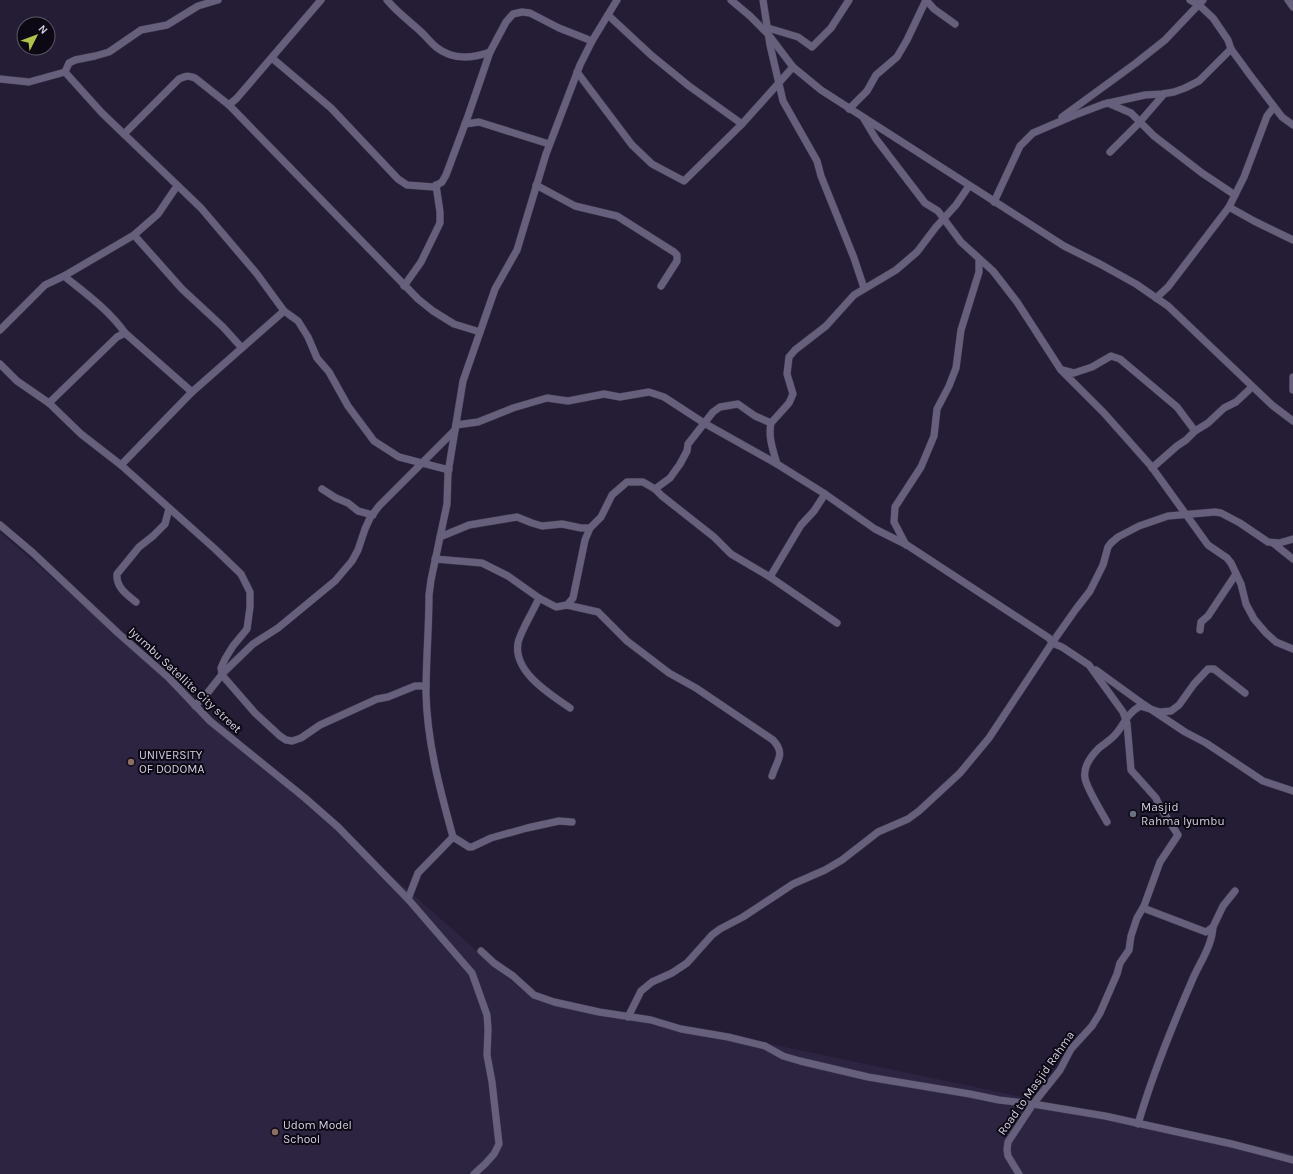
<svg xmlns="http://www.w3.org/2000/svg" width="1293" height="1174" viewBox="0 0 1293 1174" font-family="Karla,sans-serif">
	<rect width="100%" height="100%" fill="#241d35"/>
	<!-- built -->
	<path fill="#2d2442" d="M0 532 524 992 1293 1154V1174H0Z"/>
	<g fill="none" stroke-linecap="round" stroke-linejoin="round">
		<defs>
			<g id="minor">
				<path d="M387 0C396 11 408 20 419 30 425 35 430 42 436 47 452 60 471 59 490 52L506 22 513 14 522 12 530 13 559 28 592 41"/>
				<path d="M731 0 750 16 768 34 793 67 821 90 1064 246 1100 264 1136 284 1168 306 1272 405 1293 421"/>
				<path d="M763 0 770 45 783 101 817 161 821 176 854 258 864 288"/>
				<path d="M926 0 934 9 955 24"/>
				<path d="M1190 0 1199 5 1213 18 1228 40 1231 49 1250 75 1282 117 1293 125"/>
				<path d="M1288 0 1293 7"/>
				<path d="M608 15 651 55 689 86 742 124"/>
				<path d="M768 28 798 37 812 47 831 28 849 0"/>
				<path d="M272 58 331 108 398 179 407 185 434 187 442 182 446 175 468 116 490 52"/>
				<path d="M65 72 102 113 201 208 257 274 284 311 298 321 308 337 317 358 329 372 348 406 374 441 399 457 449 470"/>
				<path d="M577 72 632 145 652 164 684 181 742 124 793 67"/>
				<path d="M0 79 29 82 65 72 69 63 75 60 95 56 109 52 141 30 167 25 198 6 218 0"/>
				<path d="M1108 103 1131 113 1154 136 1202 173 1235 195"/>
				<path d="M229 105 237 98 321 0"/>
				<path d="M849 109 867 91 876 75 897 57 907 40 926 0"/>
				<path d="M1062 117 1136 63 1165 40 1203 0"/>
				<path d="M864 119 876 139 925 203 938 211 961 242 993 271 1017 302 1061 370 1104 413 1151 466 1208 545 1227 558 1231 563 1241 584 1246 604 1254 619 1266 633 1276 642 1293 649"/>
				<path d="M465 124 479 122 549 144"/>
				<path d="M124 134 179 79C186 76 188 75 195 78L229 105 418 299 433 311 454 324 480 332"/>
				<path d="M1110 152 1138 124 1164 94"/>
				<path d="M536 185 575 206 617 216 674 252 677 255V261L661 286"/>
				<path d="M994 202 1020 146 1033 133 1075 115 1104 104 1145 95 1162 94 1174 92 1185 88 1199 81 1231 49"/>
				<path d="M1229 207 1254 221 1293 240"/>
				<path d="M134 235 182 289 223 327 242 348"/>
				<path d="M64 276C85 293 109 310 125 333L192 392"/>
				<path d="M404 286 421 262 440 223V212L436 185"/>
				<path d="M1156 298 1168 287 1229 207 1244 177 1267 116 1274 107"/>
				<path d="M0 330 45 285 64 276 134 235 158 214 177 186"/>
				<path d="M0 364 17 381 49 403 81 434 121 465 215 549 241 574 250 592V607L247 629 233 646 225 659 221 668 222 675 255 713 280 736 286 740 292 741 301 738 320 725 377 699 388 697 415 686H426"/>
				<path d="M1062 370 1074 373 1092 367 1111 356 1120 359 1177 407 1195 431"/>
				<path d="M1293 377V390"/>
				<path d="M49 403 117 337 125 333"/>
				<path d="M771 423C768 437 773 450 777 464"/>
				<path d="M456 425 478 422 513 408 547 398 568 401 604 394 620 397 649 392 664 397 704 423 777 464 825 494 875 529 907 545 1049 638 1052 643"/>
				<path d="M121 465 192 392 284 311"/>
				<path d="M1152 468 1177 446 1186 440 1195 431 1208 423 1224 408 1236 402 1252 387"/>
				<path d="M322 489 336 498 348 503 358 511 373 515"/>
				<path d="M655 489 662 496 714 537 731 554 770 577 837 623"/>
				<path d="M0 525 32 552 118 633 169 678 210 721 305 798 338 827 408 899"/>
				<path d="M440 537 469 525 517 517 532 523 542 526 562 524 581 528H590L601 517 612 495 627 482H643L655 489 670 478 680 464 687 451 688 444 713 412 720 407 738 404 755 416 771 423 789 403 793 394 787 374 789 357 795 350 826 326 854 295 896 270 917 252 936 227 956 205 969 186"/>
				<path d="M1273 543 1293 559"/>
				<path d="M906 545 894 522 895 507 921 467 934 436 937 409 949 386 956 368 961 330 979 272V259"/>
				<path d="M435 559 482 563 508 576 539 598 556 607 567 605 573 598 585 540 590 528"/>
				<path d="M770 577 801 525 814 511 825 494"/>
				<path d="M539 598C534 610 520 632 518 643 513 672 550 694 570 708"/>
				<path d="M136 602C126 594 116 587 117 574L139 547 153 536 165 524 169 509"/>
				<path d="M567 605 598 612 627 641 669 673 696 688 773 740C786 754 777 760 772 776"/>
				<path d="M1200 630 1201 622 1208 616 1236 574"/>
				<path d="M1096 670 1143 704 1185 732 1206 743 1263 781 1293 791"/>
				<path d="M195 706 209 691 224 672 253 644 278 628 335 581 352 561 358 550 365 529 370 518 379 506 455 430"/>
				<path d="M1107 822C1102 813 1086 787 1085 778 1083 767 1092 755 1099 748 1104 744 1109 741 1114 736 1124 726 1125 715 1140 706L1160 712 1171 711 1179 705 1194 684 1208 669H1214L1245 693"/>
				<path d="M453 837 469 847H472L491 838 527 828 559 821 572 822"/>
				<path d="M1143 908 1206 932 1213 927 1223 906 1235 891"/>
				<path d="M481 951 494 963 513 976 534 995 554 1002 599 1012 651 1020 681 1029 728 1037 765 1046 783 1056 800 1061 868 1077 970 1094 999 1100 1033 1104 1105 1116 1232 1144 1293 1160"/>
				<path d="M628 1017 641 991 652 982 672 973 687 963 712 935 720 929 743 917 793 884 825 870 842 860 878 832 908 819 919 811 960 773 989 738 1052 643 1076 609 1090 591 1103 565 1108 547 1111 543 1118 537 1139 526 1168 516 1215 512 1221 513 1240 523 1268 542 1279 543 1293 539"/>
				<path d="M1138 1124C1152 1076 1171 1029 1191 983 1198 965 1212 947 1213 927"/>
				<path d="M474 1174 485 1164 494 1154 499 1144 492 1082 487 1055 488 1029 487 1015 472 973 408 899 418 873 453 837C440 790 427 742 426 693 426 660 429 627 429 595L431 580 447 504 448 473 463 381 495 289 517 250 546 154 580 65 592 41 617 0"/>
				<path d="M1019 1174 1008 1156 1007 1150 1008 1142 1033 1104 1060 1070 1071 1049 1092 1026 1100 1013 1117 974 1120 963 1129 950 1131 936 1137 918 1144 906 1160 862 1178 835 1160 807 1156 798 1131 770 1127 723 1123 712 1089 665 1062 647 1052 643"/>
			</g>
		</defs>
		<!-- minor casing -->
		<use href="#minor" stroke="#3d374b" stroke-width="8"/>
		<!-- minor -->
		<use href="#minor" stroke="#67607d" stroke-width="7"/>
	</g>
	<!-- markers -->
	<g fill="#8d6e63" stroke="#0c0914" stroke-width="1.5">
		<circle cx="131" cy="762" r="4"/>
		<circle cx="275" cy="1132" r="4"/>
	</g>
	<circle fill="#6b7280" stroke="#0c0914" stroke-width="1.5" cx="1133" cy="814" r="4"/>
	<g text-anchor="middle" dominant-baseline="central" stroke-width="4" stroke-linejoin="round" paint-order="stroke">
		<!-- street labels -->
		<g font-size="12" fill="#d2cedf" stroke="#0c0914">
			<text transform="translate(185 680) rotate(43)">Iyumbu Satellite City street</text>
			<text transform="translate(1036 1083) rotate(-55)">Road to Masjid Rahma</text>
		</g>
		<!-- poi labels -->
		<g font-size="12" fill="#d2cedf" stroke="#0c0914" text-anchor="start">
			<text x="139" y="755">UNIVERSITY<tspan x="139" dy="14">OF DODOMA</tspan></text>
			<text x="1141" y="807">Masjid<tspan x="1141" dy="14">Rahma Iyumbu</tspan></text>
			<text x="283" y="1125">Udom Model<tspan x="283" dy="14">School</tspan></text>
		</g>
	</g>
	<!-- north arrow -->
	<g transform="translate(36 36) rotate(48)"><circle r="19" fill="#0c0914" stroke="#5b5865"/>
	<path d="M0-3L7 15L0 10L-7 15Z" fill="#b3c24b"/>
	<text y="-6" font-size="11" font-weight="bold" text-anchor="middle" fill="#d2cedf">N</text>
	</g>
</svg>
